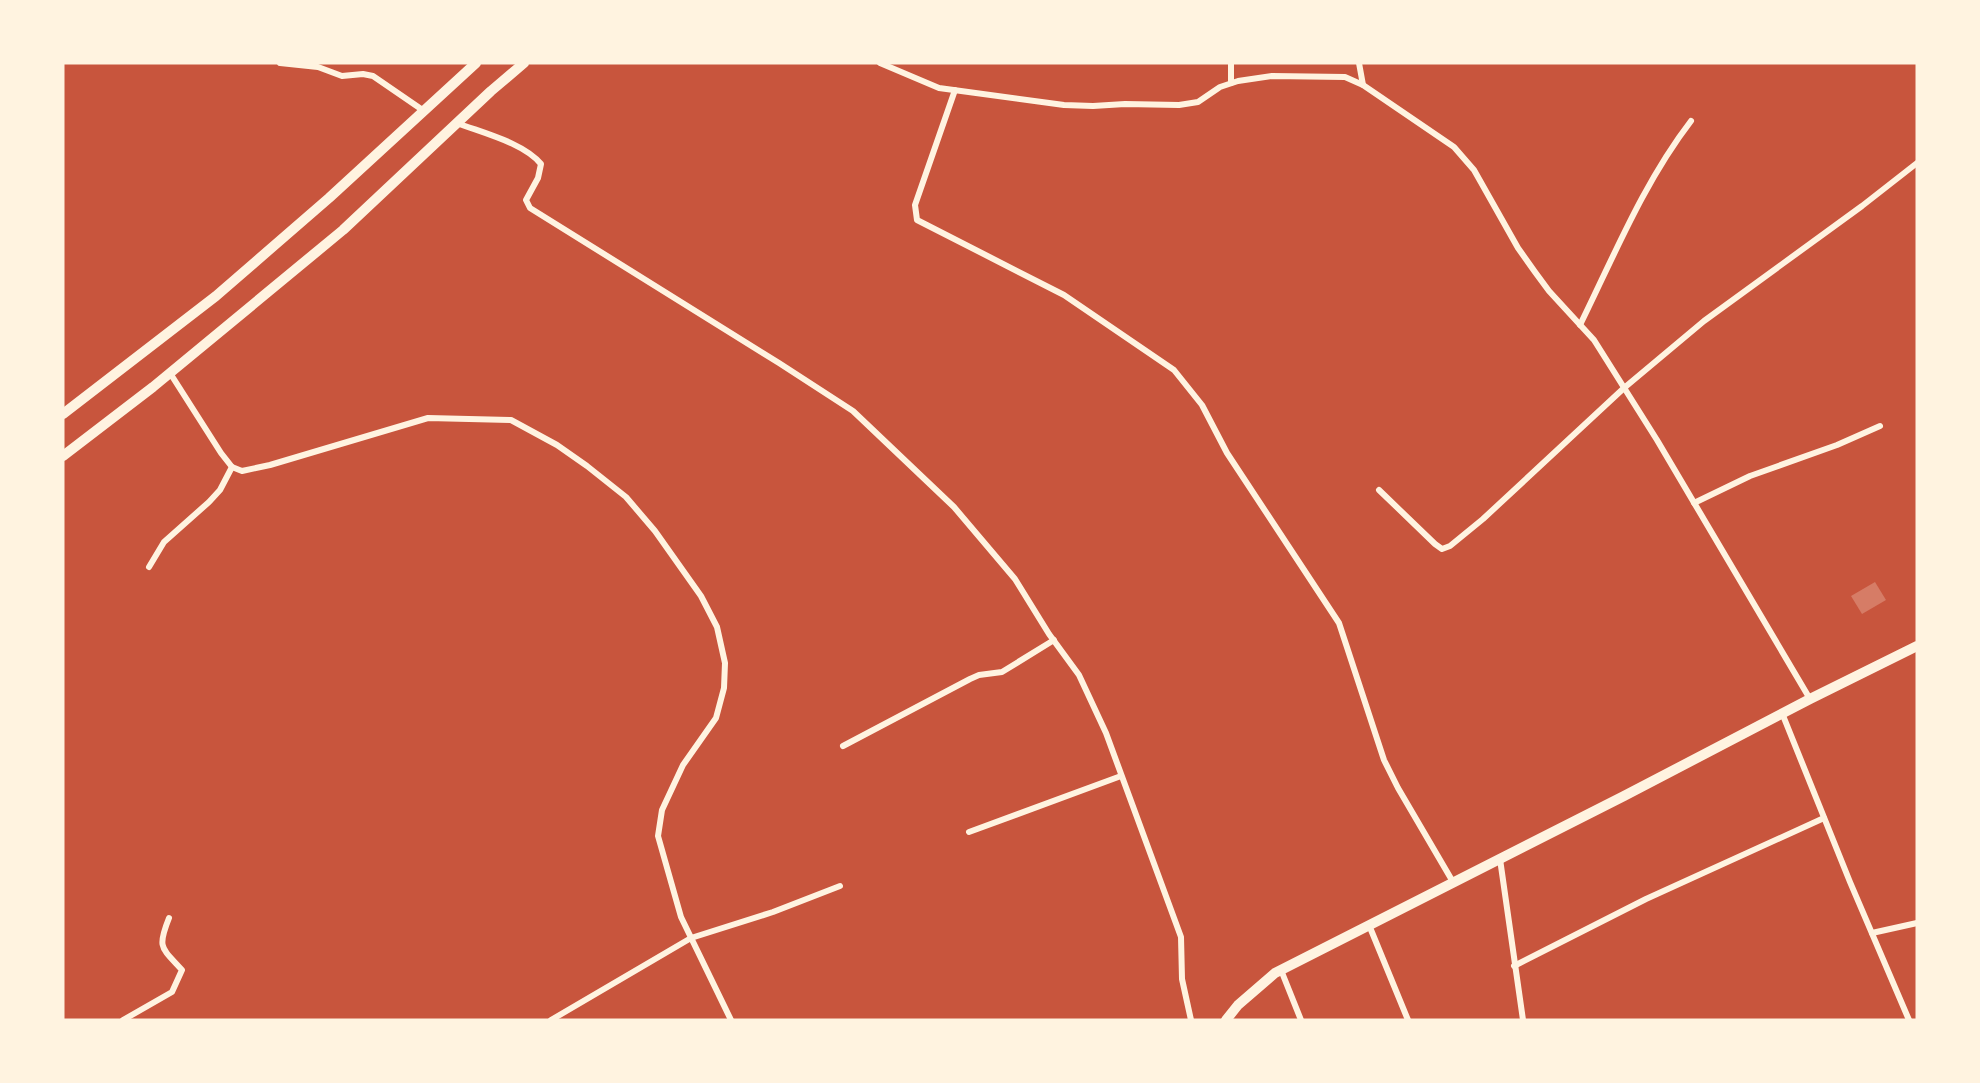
<svg xmlns="http://www.w3.org/2000/svg" width="1980" height="1083" viewBox="0 0 1980 1083" font-family="'Open Sans',sans-serif">
	<rect width="100%" height="100%" fill="#c8553d"/>
	<!-- building -->
	<path fill="#d67c66" d="M1875 582 1886 600 1862 614 1851 596Z"/>
	<g fill="none" stroke-linecap="round" stroke-linejoin="round">
		<!-- minor -->
		<g stroke="#fff3e0" stroke-width="6">
			<path d="M280 63 318 67 342 76 363 74 373 76 424 111"/>
			<path d="M880 63 939 88 1064 105 1093 106 1125 104 1179 105 1198 102 1220 87 1238 81 1272 76 1345 77 1363 85 1454 147 1474 170 1518 248 1535 272 1549 291 1594 340 1657 440 1810 699"/>
			<path d="M1231 63V83"/>
			<path d="M1359 63 1363 85"/>
			<path d="M955 90 915 205 917 220 1064 295 1174 370 1202 405 1227 453 1339 623 1384 760 1398 788 1453 882"/>
			<path d="M457 123C483 133 524 143 541 164L538 178 526 200 530 208 779 363 853 411 954 507 1015 579 1049 634 1079 675 1106 733 1181 937 1182 979 1191 1020"/>
			<path d="M1580 325C1614 256 1644 182 1691 121"/>
			<path d="M170 373 221 453 232 467 242 471 270 465 428 418 511 420 557 445 587 466 626 497 655 531 701 596 717 627 725 663 724 688 716 718 683 765 662 810 658 836 681 917 731 1020"/>
			<path d="M1379 490 1435 544 1442 549 1450 546 1483 519 1624 388 1704 321 1862 206 1917 163"/>
			<path d="M1694 503 1750 476 1837 445 1880 426"/>
			<path d="M149 567 164 542 209 502 220 490 232 467"/>
			<path d="M1782 713 1850 882 1909 1020"/>
			<path d="M843 746 970 679 979 675 1002 672 1054 640"/>
			<path d="M969 832 1121 776"/>
			<path d="M1500 859 1523 1020"/>
			<path d="M1369 925 1408 1020"/>
			<path d="M1872 933 1917 923"/>
			<path d="M1514 966 1646 899 1824 818"/>
			<path d="M1281 970 1301 1020"/>
			<path d="M123 1020 172 992 182 970C161 947 157 948 169 918"/>
			<path d="M551 1020 691 938 773 912 840 886"/>
		</g>
		<!-- tertiary -->
		<g stroke="#fff3e0" stroke-width="10">
			<path d="M63 414 216 296 329 198 476 63"/>
			<path d="M63 456 153 387 343 230 491 91 524 63"/>
			<path d="M1226 1020 1238 1005 1275 973 1624 796 1810 699 1917 646"/>
		</g>
	</g>
	<!-- border -->
	<rect width="1980" height="1083" fill="none" stroke="#fff3e0" stroke-width="129"/>
</svg>
